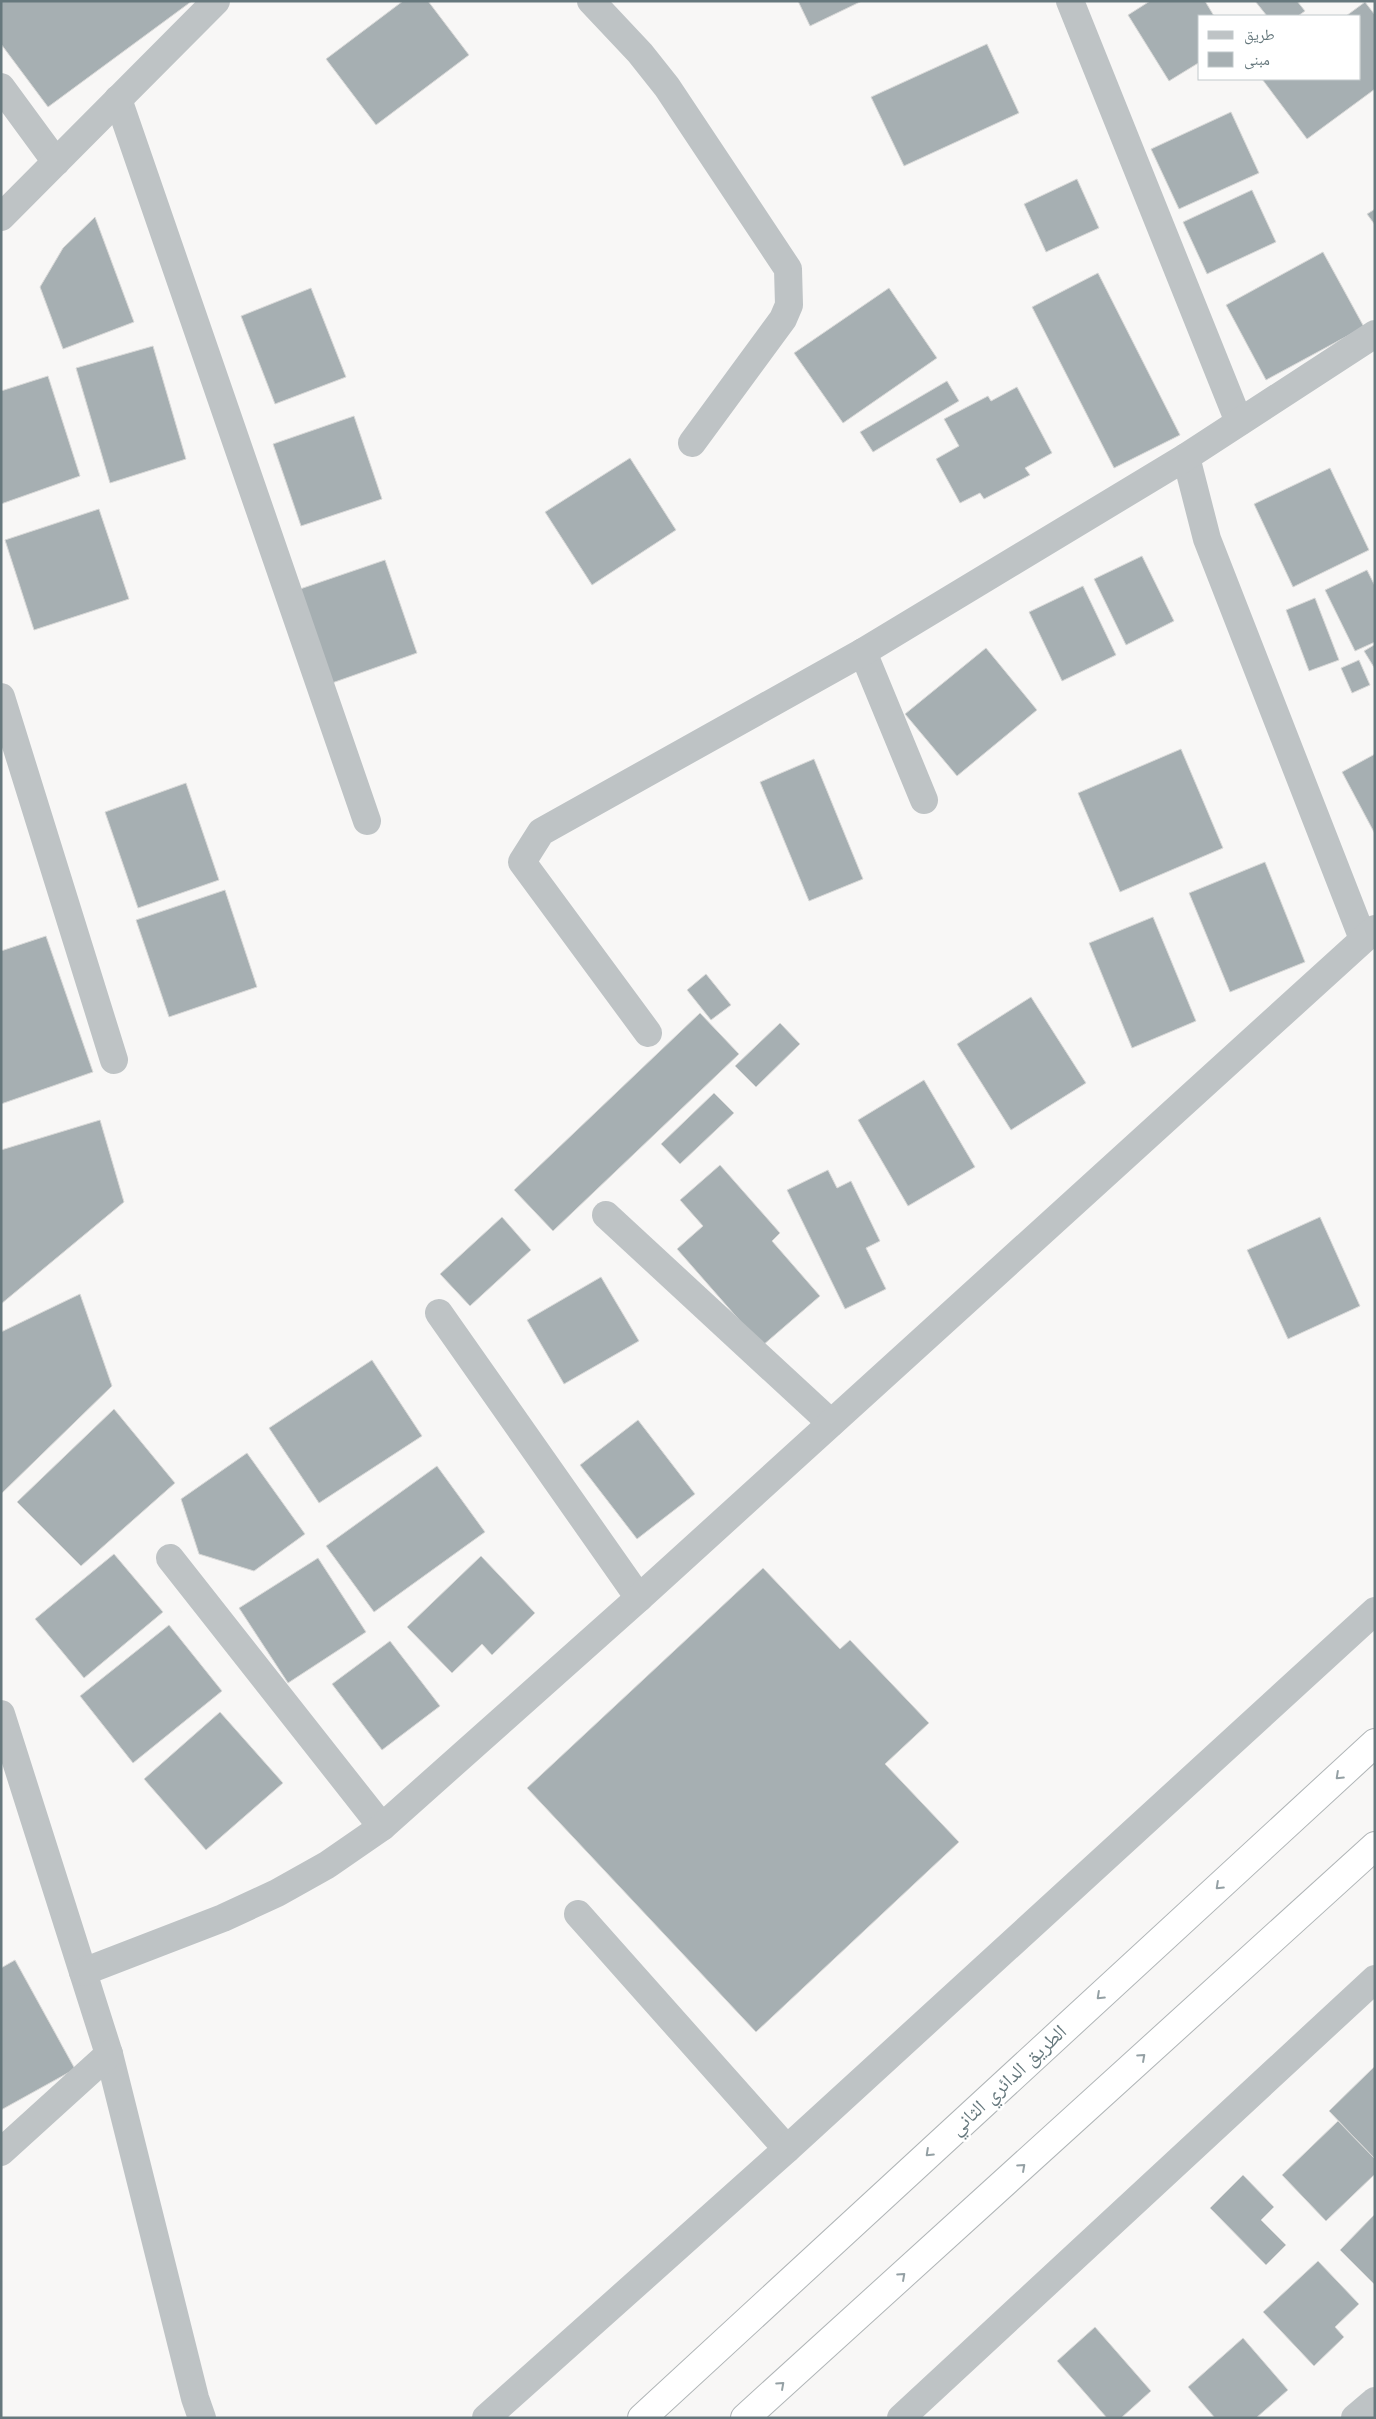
<svg xmlns="http://www.w3.org/2000/svg" width="1376" height="2419" viewBox="0 0 1376 2419" font-family="Jost,'Noto Naskh Arabic',sans-serif">
	<rect width="100%" height="100%" fill="#f8f7f6"/>
	<!-- building -->
	<g fill="#a6afb2" stroke="#d9d9d8">
		<path d="M1 1H192L48 107 1 44Z"/>
		<path d="M403 1H428L469 55 376 125 326 59Z"/>
		<path d="M798 1H862L810 26Z"/>
		<path d="M1150 1H1205L1214 16H1200V62L1169 81 1128 15Z"/>
		<path d="M1255 1H1297L1305 11 1298 16H1267Z"/>
		<path d="M1365 2 1375 15V89L1307 139 1262 79H1360V16H1346Z"/>
		<path d="M987 44 1019 113 904 166 871 97Z"/>
		<path d="M1231 112 1259 173 1179 209 1151 149Z"/>
		<path d="M1077 179 1099 228 1046 252 1024 204Z"/>
		<path d="M1252 190 1276 242 1207 274 1183 222Z"/>
		<path d="M1375 209V225L1367 214Z"/>
		<path d="M95 217 134 322 63 349 40 287 63 248Z"/>
		<path d="M1323 252 1364 327 1266 380 1226 305Z"/>
		<path d="M1098 273 1180 435 1114 468 1032 307Z"/>
		<path d="M311 288 346 377 275 404 241 316Z"/>
		<path d="M889 288 937 358 843 423 794 353Z"/>
		<path d="M153 346 186 459 110 483 76 368Z"/>
		<path d="M48 376 80 476 1 504V391Z"/>
		<path d="M947 381 959 401 873 452 860 432Z"/>
		<path d="M1017 387 1052 453 1025 468 1030 475 984 499 980 493 960 503 936 459 959 446 944 419 988 396 991 401Z"/>
		<path d="M354 416 382 499 301 526 273 444Z"/>
		<path d="M630 458 676 530 592 585 545 512Z"/>
		<path d="M1330 468 1369 550 1293 587 1254 504Z"/>
		<path d="M99 509 129 599 34 630 5 540Z"/>
		<path d="M1142 556 1174 621 1126 645 1094 579Z"/>
		<path d="M385 560 417 653 332 683 300 589Z"/>
		<path d="M1367 570 1375 586V642L1355 651 1325 590Z"/>
		<path d="M1083 586 1116 655 1062 681 1029 612Z"/>
		<path d="M1315 598 1339 660 1309 671 1286 610Z"/>
		<path d="M1374 645 1375 646V669L1364 651Z"/>
		<path d="M986 648 1037 710 957 776 905 714Z"/>
		<path d="M1359 660 1370 685 1352 693 1341 668Z"/>
		<path d="M1181 749 1223 848 1120 892 1078 793Z"/>
		<path d="M1375 754V834L1342 772Z"/>
		<path d="M814 759 863 879 809 901 760 782Z"/>
		<path d="M186 783 219 880 138 908 105 812Z"/>
		<path d="M1265 862 1305 962 1230 992 1189 893Z"/>
		<path d="M225 890 257 987 169 1017 136 920Z"/>
		<path d="M1153 917 1196 1021 1132 1048 1089 943Z"/>
		<path d="M46 936 93 1072 1 1104V951Z"/>
		<path d="M706 974 731 1005 711 1020 687 990Z"/>
		<path d="M1031 997 1086 1083 1011 1130 957 1044Z"/>
		<path d="M700 1013 739 1054 553 1231 514 1190Z"/>
		<path d="M780 1023 800 1044 756 1087 735 1066Z"/>
		<path d="M924 1080 975 1167 908 1206 858 1120Z"/>
		<path d="M714 1093 734 1113 680 1164 661 1144Z"/>
		<path d="M100 1120 124 1202 1 1304V1150Z"/>
		<path d="M720 1165 780 1233 772 1241 820 1296 762 1346 677 1249 703 1226 680 1200Z"/>
		<path d="M828 1170 837 1188 851 1181 880 1241 866 1248 886 1289 845 1309 787 1190Z"/>
		<path d="M502 1217 531 1250 470 1306 440 1274Z"/>
		<path d="M1320 1217 1360 1306 1288 1339 1247 1250Z"/>
		<path d="M601 1277 639 1341 564 1384 527 1320Z"/>
		<path d="M80 1294 112 1386 1 1494V1332Z"/>
		<path d="M372 1360 422 1436 319 1503 269 1428Z"/>
		<path d="M114 1409 175 1483 81 1566 17 1502Z"/>
		<path d="M638 1420 695 1494 637 1539 580 1465Z"/>
		<path d="M247 1453 305 1534 254 1571 199 1554 181 1499Z"/>
		<path d="M437 1466 485 1532 374 1612 326 1546Z"/>
		<path d="M114 1554 163 1612 84 1678 35 1619Z"/>
		<path d="M481 1556 535 1613 492 1655 482 1644 452 1673 407 1627Z"/>
		<path d="M318 1558 366 1632 288 1683 239 1608Z"/>
		<path d="M763 1568 840 1649 850 1640 929 1723 885 1764 959 1842 756 2032 527 1788Z"/>
		<path d="M169 1625 222 1691 133 1763 80 1696Z"/>
		<path d="M390 1641 440 1706 382 1750 332 1684Z"/>
		<path d="M220 1712 283 1783 206 1850 144 1779Z"/>
		<path d="M15 1960 75 2069 1 2110V1968Z"/>
		<path d="M1375 2066V2159L1329 2111Z"/>
		<path d="M1338 2121 1375 2159V2174L1326 2221 1282 2175Z"/>
		<path d="M1243 2175 1274 2207 1261 2220 1286 2245 1266 2265 1210 2208Z"/>
		<path d="M1375 2214V2285L1340 2250Z"/>
		<path d="M1318 2261 1359 2304 1335 2327 1344 2337 1314 2366 1263 2312Z"/>
		<path d="M1095 2327 1151 2391 1121 2418H1107L1057 2361Z"/>
		<path d="M1243 2338 1288 2390 1256 2418H1215L1188 2387Z"/>
	</g>
	<g fill="none" stroke-linecap="round" stroke-linejoin="round">
		<defs>
			<g id="highway">
				<path d="M642 2418 1375 1743"/>
				<path d="M745 2418 1375 1846"/>
			</g>
		</defs>
		<!-- highway casing -->
		<use href="#highway" stroke="#b0b5b7" stroke-width="30"/>
		<!-- minor -->
		<g stroke="#bec3c5" stroke-width="28">
			<path d="M591 1 640 53 667 87 788 269 789 305 783 319 692 443"/>
			<path d="M1070 1 1239 422"/>
			<path d="M1 87 56 162"/>
			<path d="M118 99 367 821"/>
			<path d="M1 217 216 1"/>
			<path d="M1186 457 1207 539 1363 939"/>
			<path d="M863 652 924 800"/>
			<path d="M1 697 114 1060"/>
			<path d="M648 1033 522 862 541 832 863 652 1186 457 1375 334"/>
			<path d="M606 1215 831 1423"/>
			<path d="M439 1313 639 1598"/>
			<path d="M170 1558 382 1827"/>
			<path d="M1 1714 109 2054 195 2398 202 2418"/>
			<path d="M578 1914 787 2149"/>
			<path d="M83 1972 223 1918 277 1893 327 1865 382 1827 639 1598 1375 929"/>
			<path d="M1 2152 109 2054"/>
			<path d="M486 2418 787 2149 1375 1611"/>
			<path d="M901 2418 1375 1979"/>
			<path d="M1355 2418 1375 2401"/>
		</g>
		<!-- highway -->
		<use href="#highway" stroke="#fff" stroke-width="28"/>
	</g>
	<!-- one-way arrows -->
	<defs><path id="oneway-chevron" d="M-2-3.5L2.5 0L-2 3.5" fill="none" stroke-width="1.6" stroke-linecap="round" stroke-linejoin="round" transform="scale(1.25)"/></defs>
	<g stroke="#94a0a4">
		<use href="#oneway-chevron" transform="translate(1339 1776) rotate(137)"/>
		<use href="#oneway-chevron" transform="translate(1219 1886) rotate(137)"/>
		<use href="#oneway-chevron" transform="translate(1100 1996) rotate(137)"/>
		<use href="#oneway-chevron" transform="translate(1142 2057) rotate(-42)"/>
		<use href="#oneway-chevron" transform="translate(929 2153) rotate(137)"/>
		<use href="#oneway-chevron" transform="translate(1022 2167) rotate(-42)"/>
		<use href="#oneway-chevron" transform="translate(902 2276) rotate(-42)"/>
		<use href="#oneway-chevron" transform="translate(781 2385) rotate(-42)"/>
	</g>
	<g text-anchor="middle" dominant-baseline="central" stroke-width="5" stroke-linejoin="round" paint-order="stroke">
		<!-- street labels -->
		<g font-size="20" fill="#66787d" stroke="#fff">
			<text transform="translate(1008 2080) rotate(-43)">الطريق الدائري الثاني</text>
		</g>
	</g>
	<!-- border -->
	<rect width="1376" height="2419" fill="none" stroke="#66787d" stroke-width="5"/>
	<!-- legend -->
	<rect x="1198" y="15" width="162" height="65" fill="#ffffff" stroke="#c2c9cb"/>
	<rect x="1208" y="31" width="25" height="8" fill="#bec3c5" stroke="#c2c9cb"/>
	<text x="1244" y="40" font-size="15" fill="#66787d">طريق</text>
	<rect x="1208" y="52" width="25" height="15" fill="#a6afb2" stroke="#c2c9cb"/>
	<text x="1244" y="65" font-size="15" fill="#66787d">مبنى</text>
</svg>
